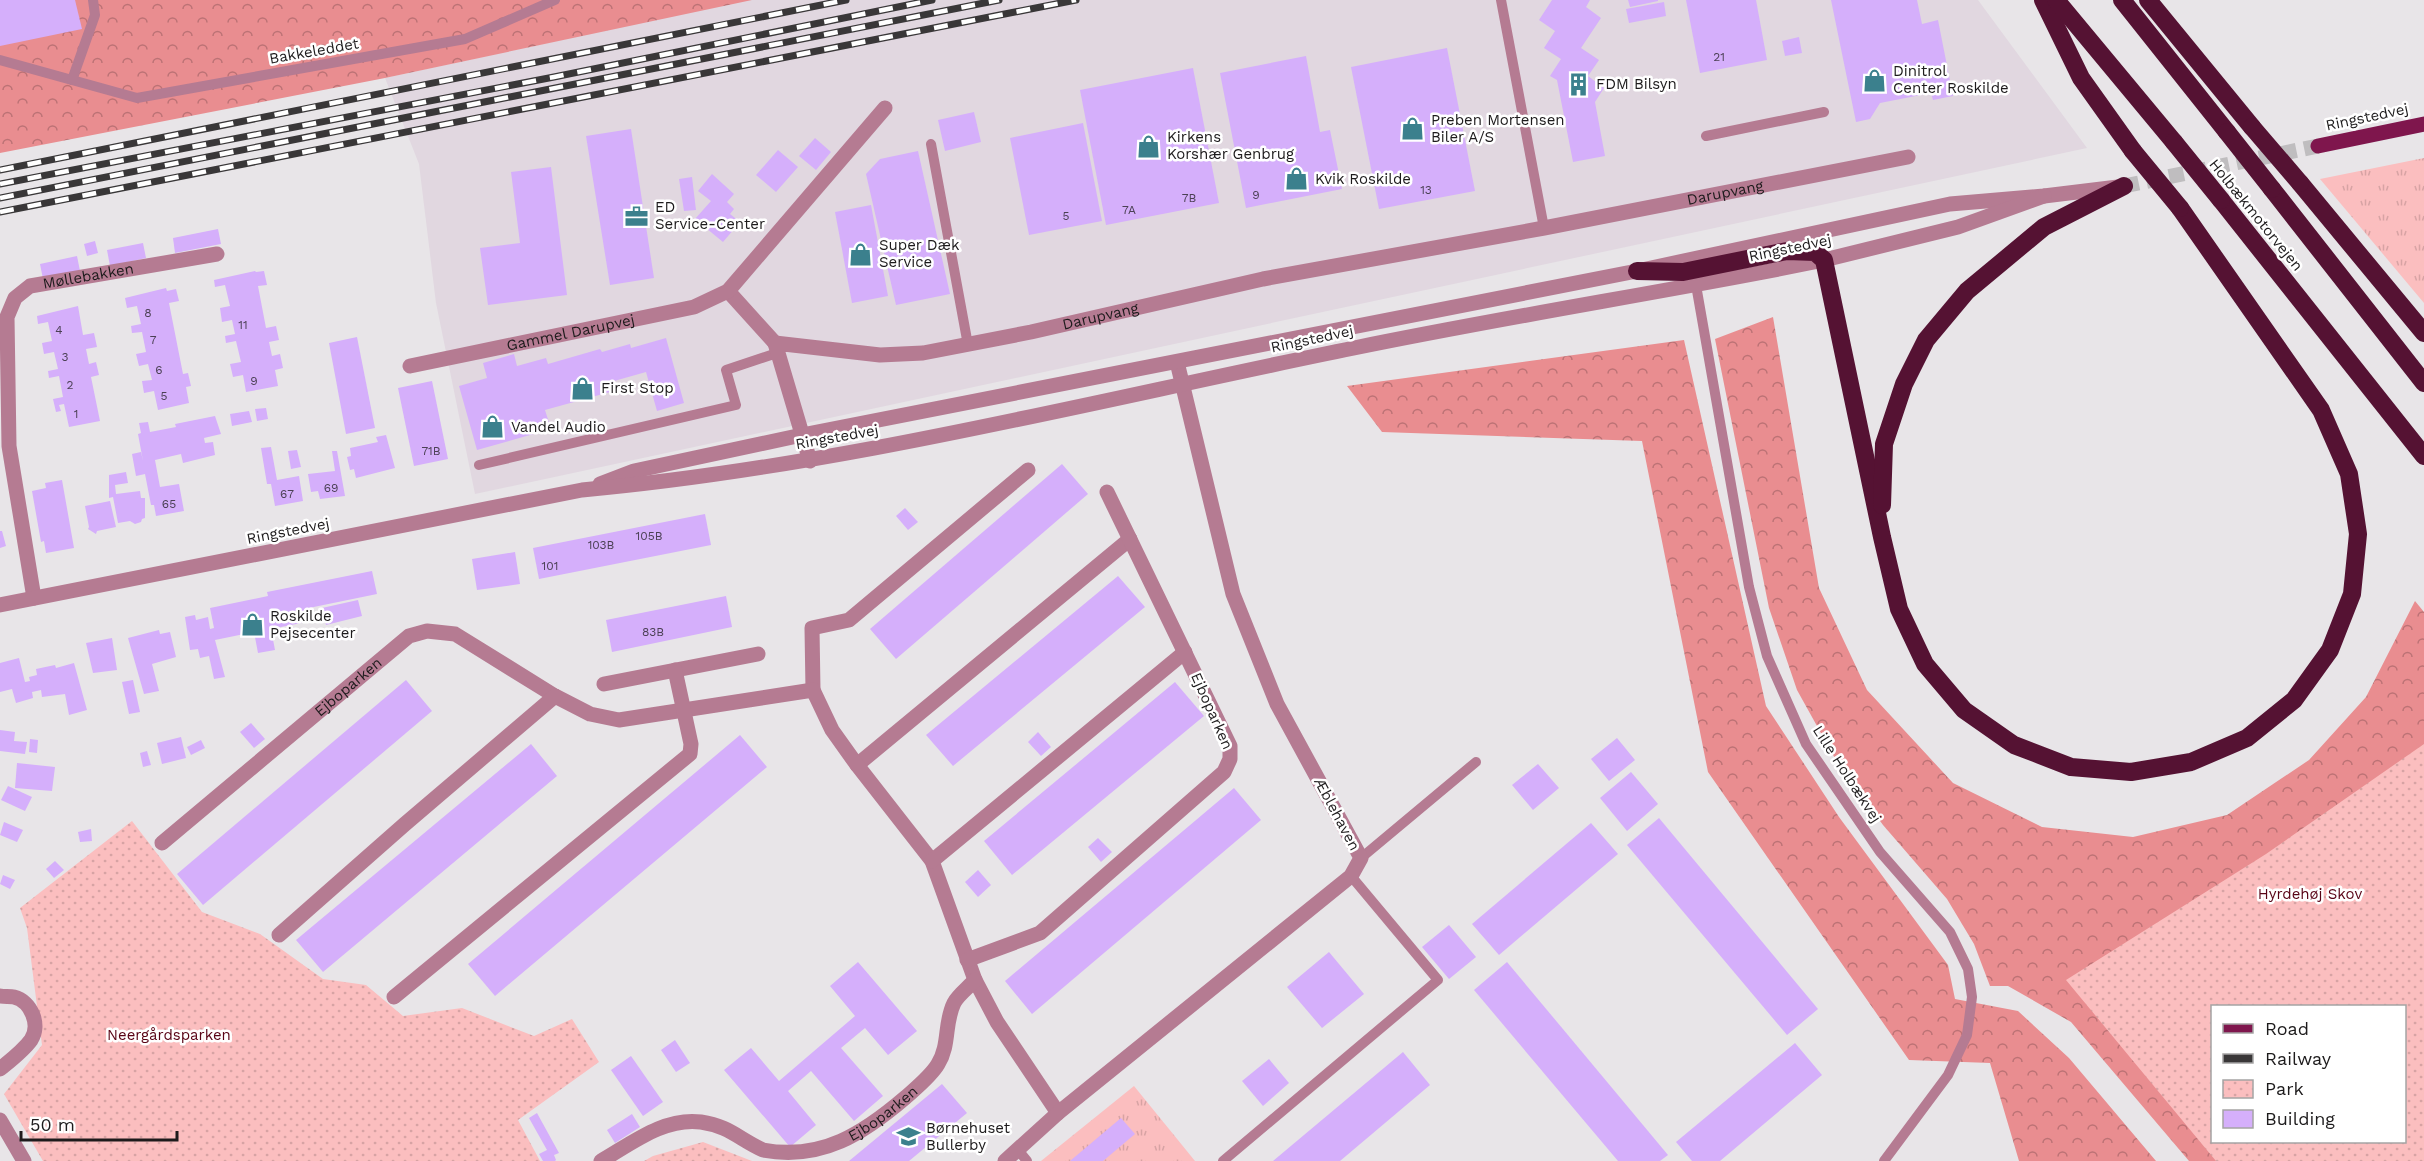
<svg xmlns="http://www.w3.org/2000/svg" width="2424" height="1161" viewBox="0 0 2424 1161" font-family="'Work Sans',sans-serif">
	<defs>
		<pattern id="grass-tufts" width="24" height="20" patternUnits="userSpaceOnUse" patternTransform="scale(1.5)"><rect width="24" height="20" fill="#fbbebf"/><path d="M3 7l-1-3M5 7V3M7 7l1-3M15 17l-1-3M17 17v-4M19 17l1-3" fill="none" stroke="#d7a3a4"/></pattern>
		<pattern id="forest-crowns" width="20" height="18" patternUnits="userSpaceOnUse" patternTransform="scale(1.5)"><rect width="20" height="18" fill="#e98d90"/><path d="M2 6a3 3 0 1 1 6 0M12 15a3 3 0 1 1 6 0" fill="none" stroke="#bc7275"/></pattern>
		<pattern id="park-dots" width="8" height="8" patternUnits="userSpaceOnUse" patternTransform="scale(1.5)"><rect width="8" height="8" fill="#fbbebf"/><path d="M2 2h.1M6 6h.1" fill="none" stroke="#d7a3a4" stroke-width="1.8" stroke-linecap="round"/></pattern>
	</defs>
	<rect width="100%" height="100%" fill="#e8e5e8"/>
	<!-- built -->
	<path fill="#e1d7e0" d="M746 0H1978L2087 148 475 494 436 303 419 164 385 78Z"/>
	<!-- grass -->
	<g fill="url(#grass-tufts)">
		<path d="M2424 158V303L2320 179Z"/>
		<path d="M1134 1086 1195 1161H1041Z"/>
	</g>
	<!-- forest -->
	<g fill="url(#forest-crowns)" fill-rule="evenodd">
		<path d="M0 0H752L385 78 0 153Z"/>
		<path d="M1773 317 1819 588 1867 690 1953 783 2042 827 2133 837 2227 815 2309 760 2366 697 2415 601 2424 612V1161H2189L2071 1022 2008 986H1990L1974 944 1947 899 1883 825 1837 762 1797 690 1769 608 1715 339ZM2212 1006H2404V1142H2212Z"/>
		<path d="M1684 340 1766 706 1839 817 1948 965 1955 999 2018 1011 2069 1058 2156 1161H2019L1990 1063 1909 1060 1708 772 1642 441 1382 432 1347 386Z"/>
	</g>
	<!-- park -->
	<g fill="url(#park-dots)" fill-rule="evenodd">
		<path d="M2424 744V1161H2216L2066 980 2266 854ZM2404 1006V1142H2212V1006Z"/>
		<path d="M132 821 202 912 260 934 323 979 366 985 403 1016 462 1008 534 1036 572 1019 599 1062 518 1120 540 1161H43L4 1094 42 1045 27 928 20 908Z"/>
		<path d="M703 1142 752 1161H644L653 1156Z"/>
	</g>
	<!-- building -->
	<g fill="#d5affb">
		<path d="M0 0H75L82 29 0 46Z"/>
		<path d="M1552 0H1590L1586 7 1601 18 1581 48 1599 60 1588 76 1604 88 1595 102 1605 156 1573 162 1557 80 1550 76 1561 59 1544 48 1555 31 1539 20Z"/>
		<path d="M1628 0H1658V1L1630 7Z"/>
		<path d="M1686 0H1756L1767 60 1700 73Z"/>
		<path d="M1831 0H1917L1922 24 1938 20 1953 96 1933 100 1931 93 1880 103 1870 119 1856 122Z"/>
		<path d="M1664 2 1666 16 1629 23 1626 9Z"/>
		<path d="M1799 37 1802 53 1785 56 1782 41Z"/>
		<path d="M1447 48 1475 191 1379 209 1351 67Z"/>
		<path d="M1306 56 1320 132 1330 130 1342 189 1246 208 1220 73Z"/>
		<path d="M1193 68 1219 203 1106 225 1080 90Z"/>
		<path d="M974 112 981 142 945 151 938 120Z"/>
		<path d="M1083 123 1102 221 1029 235 1010 138Z"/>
		<path d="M631 129 654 278 610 285 586 136Z"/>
		<path d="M815 138 831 152 816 170 799 156Z"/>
		<path d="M778 150 798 167 776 192 756 175Z"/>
		<path d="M918 151 950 294 896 305 866 174 880 159Z"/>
		<path d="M551 167 567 295 488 305 480 248 520 243 511 172Z"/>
		<path d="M712 174 734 194 727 202 734 209 730 214 740 222 723 242 695 219 711 201 698 191Z"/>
		<path d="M692 177 696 210 684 211 679 179Z"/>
		<path d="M871 205 888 296 852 303 835 212Z"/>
		<path d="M218 229 221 244 175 253 173 238Z"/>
		<path d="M95 241 98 253 87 256 84 244Z"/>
		<path d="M143 243 146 258 110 266 107 250Z"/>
		<path d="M77 256 80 271 43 279 40 264Z"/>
		<path d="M255 271 256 272 264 271 267 285 258 286 266 328 276 326 279 340 269 342 272 356 280 354 283 368 275 370 278 386 246 392 243 375 233 377 230 364 241 362 236 341 226 343 225 336 235 334 232 320 222 322 220 308 230 306 225 285 215 287 214 280Z"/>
		<path d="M166 288 167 291 176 289 179 301 169 303 183 374 188 373 191 386 186 387 189 403 158 410 154 391 144 393 142 381 152 380 148 364 139 366 136 354 146 352 142 332 132 333 131 326 141 324 137 306 127 308 125 298Z"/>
		<path d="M78 306 83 335 94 333 97 347 86 349 89 364 96 362 99 375 91 377 100 421 69 427 64 404 59 405 61 411 56 412 53 399 63 397 59 376 49 378 48 371 58 369 54 352 44 354 42 343 52 341 48 322 38 324 37 316Z"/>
		<path d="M357 337 375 428 346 434 329 343Z"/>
		<path d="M666 338 684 403 657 411 646 372 607 383 610 392 545 410 551 429 477 450 459 386 487 378 483 363 514 354 517 366 546 358 548 364 600 349 602 352 630 344 631 348Z"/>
		<path d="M432 381 448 459 414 466 398 388Z"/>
		<path d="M266 408 268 419 257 421 255 409Z"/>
		<path d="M249 411 252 422 232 426 230 414Z"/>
		<path d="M215 416 221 434 204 438 205 443 213 442 215 455 183 463 181 454 155 460 160 487 179 484 184 511 156 516 154 505H151L145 474 136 476 132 454 141 452 143 461 138 434 141 433 139 423 148 422 150 432 176 427 175 424Z"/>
		<path d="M386 435 395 468 356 478 354 469 350 470 347 457 351 456 350 448 378 442 376 437Z"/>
		<path d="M271 447 277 480 299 476 303 501 275 506 271 484H267L261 448Z"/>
		<path d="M297 450 301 467 291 469 288 451Z"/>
		<path d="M332 451H337L345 496 320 499 318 491 311 492 308 474 335 471Z"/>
		<path d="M1062 464 1088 494 896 659 870 629Z"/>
		<path d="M126 472 128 483 115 485 116 494 140 491 141 498H145V518L142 519 141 522 135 524 130 521 118 523 113 497 109 498V475Z"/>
		<path d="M62 480 74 548 46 553 44 541 41 542 32 491 46 488 45 483Z"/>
		<path d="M110 501 116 527 97 531 96 534 88 529 89 527 85 506Z"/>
		<path d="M905 508 918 522 908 530 896 516Z"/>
		<path d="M705 514 711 545 539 579 533 548Z"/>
		<path d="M0 531H2L6 546 0 548Z"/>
		<path d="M515 552 520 584 477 590 472 559Z"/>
		<path d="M372 571 377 594 304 609 306 622 271 629 275 650 258 653 254 632 215 640 225 677 214 679 209 656 200 658 198 649 190 650 185 617 195 615 196 620 208 617 210 629 214 628 210 608 268 596 267 592Z"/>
		<path d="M1118 576 1145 607 953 766 926 735Z"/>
		<path d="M726 596 732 627 612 652 606 620Z"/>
		<path d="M358 600 362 616 326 625 322 608Z"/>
		<path d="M159 630 160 634 170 632 176 657 152 664 159 691 144 694 128 638Z"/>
		<path d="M112 638 117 670 93 673 86 643Z"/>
		<path d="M19 658 25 682 30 681 29 677 37 675 36 669 55 665 56 668 74 663 87 710 69 715 65 694 42 697 41 690 32 692 33 698 16 703 12 689 0 692V663Z"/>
		<path d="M133 680 140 712 129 714 122 682Z"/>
		<path d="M406 680 432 711 203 905 177 874Z"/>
		<path d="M1175 682 1204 716 1012 875 984 841Z"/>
		<path d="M251 723 265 739 254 748 240 732Z"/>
		<path d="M0 730 15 732 14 741 27 742 25 754 0 751Z"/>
		<path d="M1038 732 1051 747 1041 756 1028 742Z"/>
		<path d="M740 735 767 767 495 996 468 964Z"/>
		<path d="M181 737 186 758 162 764 157 743Z"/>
		<path d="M1617 738 1635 760 1609 781 1591 759Z"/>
		<path d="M30 739 38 740 37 753 29 752Z"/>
		<path d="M201 740 205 748 191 755 187 747Z"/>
		<path d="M531 744 557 776 323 972 296 940Z"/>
		<path d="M147 751 151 765 143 767 140 753Z"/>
		<path d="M17 763 55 767 52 791 15 788Z"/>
		<path d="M1538 764 1559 788 1533 810 1512 785Z"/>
		<path d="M1631 772 1658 804 1627 831 1600 798Z"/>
		<path d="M8 786 32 797 25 811 1 800Z"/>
		<path d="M1234 788 1261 820 1032 1014 1005 981Z"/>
		<path d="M1659 818 1818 1009 1787 1035 1627 845Z"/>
		<path d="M4 822 23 830 17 842 0 835Z"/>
		<path d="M1591 823 1618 854 1499 955 1472 924Z"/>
		<path d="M91 829 92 841 80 842 78 832Z"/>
		<path d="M1098 838 1112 852 1101 862 1088 847Z"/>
		<path d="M55 861 64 870 54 878 46 869Z"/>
		<path d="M978 870 991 885 978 897 965 882Z"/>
		<path d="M3 875 15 880 10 889 0 884Z"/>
		<path d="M1449 925 1476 957 1449 979 1422 947Z"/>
		<path d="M1329 952 1364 994 1322 1028 1287 987Z"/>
		<path d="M858 962 917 1031 888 1055 865 1028 841 1048 883 1096 854 1121 811 1071 788 1091 816 1125 790 1147 724 1070 751 1048 779 1081 855 1016 830 986Z"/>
		<path d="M1507 962 1668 1155 1660 1161H1618L1474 990Z"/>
		<path d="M675 1040 690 1063 676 1072 661 1050Z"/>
		<path d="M1795 1043 1822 1075 1720 1161H1692L1676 1142Z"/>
		<path d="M1403 1052 1430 1085 1340 1161H1273Z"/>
		<path d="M631 1056 663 1102 643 1116 611 1070Z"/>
		<path d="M1269 1059 1289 1083 1263 1106 1242 1081Z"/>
		<path d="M942 1084 967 1113 909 1161H849Z"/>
		<path d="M537 1113 559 1153 554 1155 556 1160 555 1161H543L539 1154 547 1150 529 1118Z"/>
		<path d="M632 1114 640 1127 615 1143 607 1130Z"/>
		<path d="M1121 1118 1135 1134 1103 1161H1070Z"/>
	</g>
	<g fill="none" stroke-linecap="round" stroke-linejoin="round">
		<!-- primary-tunnel -->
		<path stroke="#bfbdbf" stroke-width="15" stroke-dasharray="15 8" stroke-linecap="butt" d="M2124 186 2318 146"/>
		<!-- service -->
		<g stroke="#b57b92" stroke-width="10">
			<path d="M1501 0 1544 228"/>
			<path d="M0 60 137 98 465 39 555 0"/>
			<path d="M72 80 95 15 93 0"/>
			<path d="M1706 136 1824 112"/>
			<path d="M931 144 968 345"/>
			<path d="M1696 285 1749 587 1767 656 1806 744 1880 852 1950 932 1968 969 1972 997 1967 1035 1948 1075 1884 1161"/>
			<path d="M479 465 736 405 726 370 777 353"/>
			<path d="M1361 858 1476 762"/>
			<path d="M1018 1150 1027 1161"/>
			<path d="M1223 1161 1438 980 1351 876"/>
		</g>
		<!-- minor -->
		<g stroke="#b57b92" stroke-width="15">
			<path d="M728 291 775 343"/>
			<path id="s1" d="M410 366 694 307 728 291 885 108"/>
			<path id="s2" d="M810 461 775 343 880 355 923 353 1031 332 1263 279 1544 228 1908 157"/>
			<path id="s3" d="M34 598 9 446 7 317 15 298 30 286 217 254"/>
			<path d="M604 684 758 654"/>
			<path d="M813 690 812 628 849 620 1028 470"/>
			<path d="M857 765 1130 539"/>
			<path id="s4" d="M162 843 409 636 427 631 455 634 555 696 590 714 619 720 813 690 832 730 857 765 932 861 975 980 997 1022 1058 1113"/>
			<path d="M932 861 1185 652"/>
			<path d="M279 935 405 824 555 696"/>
			<path d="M967 960 1040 933 1224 772 1230 759V746L1107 492"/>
			<path d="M0 996C4 997 10 996 14 997 31 1001 41 1025 31 1040 23 1051 11 1060 0 1069"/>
			<path d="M394 997 690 754 691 744 675 670"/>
			<path d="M0 1120 24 1161"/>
			<path id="s5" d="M601 1161C631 1144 664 1117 701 1122 729 1126 739 1139 763 1150 822 1161 864 1133 906 1097 916 1088 931 1076 938 1064 950 1045 944 1023 954 1003 958 995 969 987 975 980"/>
			<path d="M1005 1161 1058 1113 1351 876 1361 858 1277 704 1233 594 1177 362"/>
		</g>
		<!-- tertiary -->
		<g stroke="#b57b92" stroke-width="15">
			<path d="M600 484 634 471 802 435 1637 271 1950 204 2044 196 2118 187"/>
			<path d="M0 605 582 490C843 466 1097 400 1354 348 1490 320 1627 298 1764 272L1824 260 1958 227 2044 196"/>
		</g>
		<!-- primary -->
		<path stroke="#7f164d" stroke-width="15" d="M2318 146 2424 124"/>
		<!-- motorway -->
		<g stroke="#551233" stroke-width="18">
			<path d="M2043 0 2081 78 2133 151"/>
			<path d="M2056 0 2174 142"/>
			<path d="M2122 0 2227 132"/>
			<path d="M2148 0 2252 127"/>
			<path d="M2300 183 2424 333"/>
			<path d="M2272 189 2424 383"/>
			<path d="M2221 200 2424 456"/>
			<path d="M1637 271 1683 272 1787 251 1815 252 1824 260 1882 537 1899 609 1925 664 1964 710 2014 745 2071 767 2131 772 2191 762 2247 738 2294 700 2330 650 2352 594 2358 534 2349 474 2321 410 2180 208"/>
			<path d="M1882 505 1884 444 1904 384 1926 340 1967 291 2044 227 2124 186"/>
		</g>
		<defs>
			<g id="rail">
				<path d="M0 170 846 0"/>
				<path d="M0 184 554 77 932 0"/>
				<path d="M0 198 999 0"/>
				<path d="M0 212 1076 0"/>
			</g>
		</defs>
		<!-- rail casing -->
		<use href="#rail" stroke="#393738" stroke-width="7"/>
		<!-- rail -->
		<use href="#rail" stroke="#fff" stroke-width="4.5" stroke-dasharray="14" stroke-linecap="butt"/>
		<!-- motorway-bridge -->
		<g stroke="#551233" stroke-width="18">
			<path d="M2252 127 2300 183"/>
			<path d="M2227 132 2272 189"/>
			<path d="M2174 142 2221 200"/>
			<path d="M2133 151 2180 208"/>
		</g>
	</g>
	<!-- icons -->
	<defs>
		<symbol id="shop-bare" viewBox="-9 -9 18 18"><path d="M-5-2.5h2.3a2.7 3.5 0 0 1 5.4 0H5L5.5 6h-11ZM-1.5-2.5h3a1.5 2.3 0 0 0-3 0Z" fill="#3b808d" stroke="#fff" stroke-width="2.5" paint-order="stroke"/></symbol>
		<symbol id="building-bare" viewBox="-9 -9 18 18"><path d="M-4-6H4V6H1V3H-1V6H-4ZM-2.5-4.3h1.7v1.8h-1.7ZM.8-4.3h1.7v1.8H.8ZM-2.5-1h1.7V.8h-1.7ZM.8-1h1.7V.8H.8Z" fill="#3b808d" stroke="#fff" stroke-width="2.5" paint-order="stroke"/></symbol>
		<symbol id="office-bare" viewBox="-9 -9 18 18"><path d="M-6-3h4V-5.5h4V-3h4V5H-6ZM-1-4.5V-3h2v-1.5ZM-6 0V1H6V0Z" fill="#3b808d" stroke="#fff" stroke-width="2.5" paint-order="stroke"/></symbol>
		<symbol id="school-bare" viewBox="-9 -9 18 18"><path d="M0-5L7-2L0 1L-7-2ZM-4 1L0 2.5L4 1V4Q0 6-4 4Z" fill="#3b808d" stroke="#fff" stroke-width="2.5" paint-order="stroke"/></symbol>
	</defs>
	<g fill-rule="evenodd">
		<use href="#shop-bare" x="1858" y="64" width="33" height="33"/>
		<use href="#building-bare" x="1562" y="68" width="33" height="33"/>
		<use href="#shop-bare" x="1396" y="112" width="33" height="33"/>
		<use href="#shop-bare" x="1132" y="130" width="33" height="33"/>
		<use href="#shop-bare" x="1280" y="162" width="33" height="33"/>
		<use href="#office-bare" x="620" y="200" width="33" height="33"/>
		<use href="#shop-bare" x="844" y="238" width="33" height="33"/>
		<use href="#shop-bare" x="566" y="372" width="33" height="33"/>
		<use href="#shop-bare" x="476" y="410" width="33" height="33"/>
		<use href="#shop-bare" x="236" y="608" width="33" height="33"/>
		<use href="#school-bare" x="892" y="1120" width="33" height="33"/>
	</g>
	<g text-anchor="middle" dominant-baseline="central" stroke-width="5" stroke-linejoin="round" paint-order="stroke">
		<!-- number labels -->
		<g font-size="12" fill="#4b4054">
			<text x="1719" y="57">21</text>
			<text x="1426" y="190">13</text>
			<text x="1256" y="195">9</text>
			<text x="1189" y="198">7B</text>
			<text x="1129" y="210">7A</text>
			<text x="1066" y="216">5</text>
			<text x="148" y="313">8</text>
			<text x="243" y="325">11</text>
			<text x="59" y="330">4</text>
			<text x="153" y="340">7</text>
			<text x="65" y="357">3</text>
			<text x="159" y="370">6</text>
			<text x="254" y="381">9</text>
			<text x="70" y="385">2</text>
			<text x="164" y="396">5</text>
			<text x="76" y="414">1</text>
			<text x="431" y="451">71B</text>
			<text x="331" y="488">69</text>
			<text x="287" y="494">67</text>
			<text x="169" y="504">65</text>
			<text x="649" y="536">105B</text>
			<text x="601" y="545">103B</text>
			<text x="550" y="566">101</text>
			<text x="653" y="632">83B</text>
		</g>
		<!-- street labels -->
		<g font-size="15" fill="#1d1b1c" stroke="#fff">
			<text transform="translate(314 51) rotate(-10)">Bakkeleddet</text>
			<text transform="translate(2367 117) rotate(-12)">Ringstedvej</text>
			<text stroke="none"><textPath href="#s2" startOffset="1090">Darupvang</textPath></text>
			<text transform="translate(2256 215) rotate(51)">Holbækmotorvejen</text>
			<text transform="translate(1790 248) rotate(-12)">Ringstedvej</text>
			<text stroke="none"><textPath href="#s3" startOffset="382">Møllebakken</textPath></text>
			<text stroke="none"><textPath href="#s2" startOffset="453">Darupvang</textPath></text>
			<text stroke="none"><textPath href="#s1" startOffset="164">Gammel Darupvej</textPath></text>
			<text transform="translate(1312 339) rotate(-12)">Ringstedvej</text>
			<text transform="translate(837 437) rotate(-10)">Ringstedvej</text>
			<text transform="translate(288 531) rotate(-11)">Ringstedvej</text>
			<text stroke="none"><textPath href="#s4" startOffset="243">Ejboparken</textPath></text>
			<text transform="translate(1212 711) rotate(66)">Ejboparken</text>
			<text transform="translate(1847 774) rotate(57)">Lille Holbækvej</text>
			<text transform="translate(1337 814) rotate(62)">Æblehaven</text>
			<text stroke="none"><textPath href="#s5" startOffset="308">Ejboparken</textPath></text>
		</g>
		<!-- poi labels -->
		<g font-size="15" fill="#1d1b1c" stroke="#fff" text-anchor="start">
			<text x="1893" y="71">Dinitrol<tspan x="1893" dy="17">Center Roskilde</tspan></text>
			<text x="1596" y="84">FDM Bilsyn</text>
			<text x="1431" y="120">Preben Mortensen<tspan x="1431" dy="17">Biler A/S</tspan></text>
			<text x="1167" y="137">Kirkens<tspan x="1167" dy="17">Korshær Genbrug</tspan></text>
			<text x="1315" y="179">Kvik Roskilde</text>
			<text x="655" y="207">ED<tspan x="655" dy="17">Service-Center</tspan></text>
			<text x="879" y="245">Super Dæk<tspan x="879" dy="17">Service</tspan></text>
			<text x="601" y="388">First Stop</text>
			<text x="511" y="427">Vandel Audio</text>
			<text x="270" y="616">Roskilde<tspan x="270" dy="17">Pejsecenter</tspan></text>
			<text x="926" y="1128">Børnehuset<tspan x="926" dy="17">Bullerby</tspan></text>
		</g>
		<!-- park labels -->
		<g font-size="15" fill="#580315" stroke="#fff">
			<text x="2310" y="894">Hyrdehøj Skov</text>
			<text x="169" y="1035">Neergårdsparken</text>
		</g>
	</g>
	<!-- legend -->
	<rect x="2211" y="1005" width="195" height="138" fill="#ffffff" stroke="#a5a4a4" stroke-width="1.5"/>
	<rect x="2223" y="1024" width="30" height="9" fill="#7f164d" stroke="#a5a4a4" stroke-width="1.5"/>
	<text x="2265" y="1035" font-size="18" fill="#1d1b1c">Road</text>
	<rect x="2223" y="1054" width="30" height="9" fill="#393738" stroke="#a5a4a4" stroke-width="1.5"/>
	<text x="2265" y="1065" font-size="18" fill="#1d1b1c">Railway</text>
	<rect x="2223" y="1080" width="30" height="18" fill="url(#park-dots)" stroke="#a5a4a4" stroke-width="1.5"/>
	<text x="2265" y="1095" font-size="18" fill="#1d1b1c">Park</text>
	<rect x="2223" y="1110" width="30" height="18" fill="#d5affb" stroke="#a5a4a4" stroke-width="1.5"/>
	<text x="2265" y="1125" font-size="18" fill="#1d1b1c">Building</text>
	<!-- scale -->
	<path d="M21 1131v9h156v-9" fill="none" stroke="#1d1b1c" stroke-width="3"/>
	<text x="30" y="1131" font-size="18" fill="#1d1b1c" stroke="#ffffff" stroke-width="4.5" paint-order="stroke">50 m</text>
</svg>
